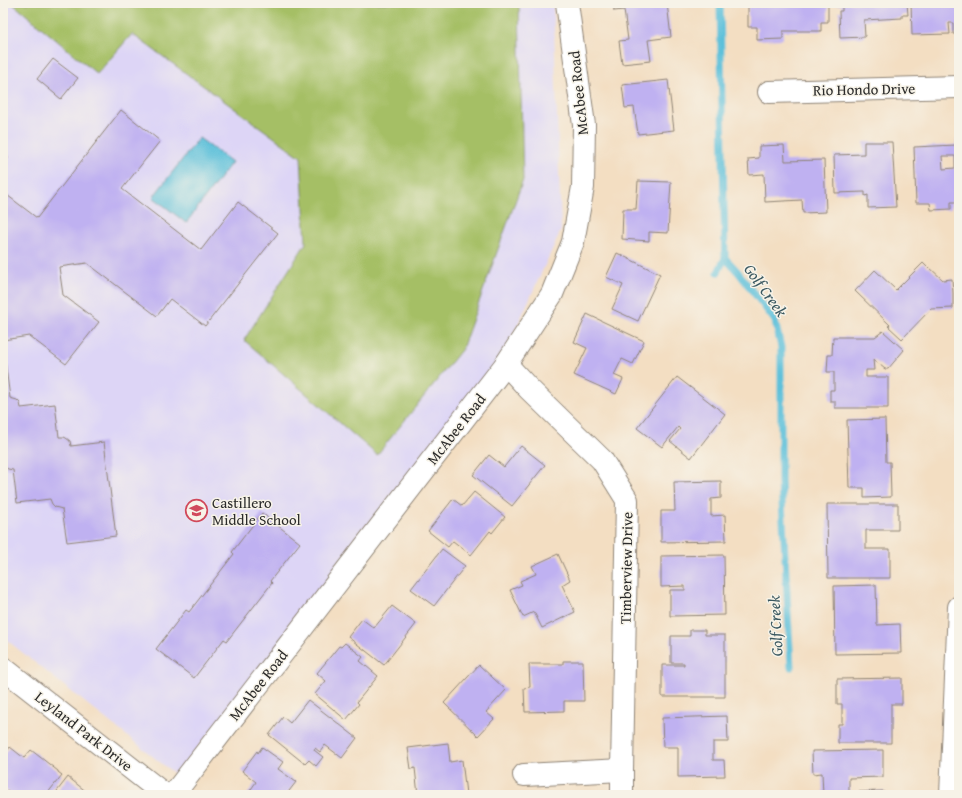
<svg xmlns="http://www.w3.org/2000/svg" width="962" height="798" viewBox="0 0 962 798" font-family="'Gentium Book Plus',serif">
	<rect width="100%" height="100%" fill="#f7f3e8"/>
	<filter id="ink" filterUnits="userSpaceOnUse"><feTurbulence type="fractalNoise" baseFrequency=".025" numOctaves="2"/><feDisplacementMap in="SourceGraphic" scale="8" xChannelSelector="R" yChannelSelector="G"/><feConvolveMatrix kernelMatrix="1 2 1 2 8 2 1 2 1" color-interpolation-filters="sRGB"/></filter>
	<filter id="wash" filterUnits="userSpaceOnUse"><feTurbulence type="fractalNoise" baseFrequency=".012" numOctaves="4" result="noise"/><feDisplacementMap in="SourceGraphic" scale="16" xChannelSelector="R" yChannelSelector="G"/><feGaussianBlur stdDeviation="0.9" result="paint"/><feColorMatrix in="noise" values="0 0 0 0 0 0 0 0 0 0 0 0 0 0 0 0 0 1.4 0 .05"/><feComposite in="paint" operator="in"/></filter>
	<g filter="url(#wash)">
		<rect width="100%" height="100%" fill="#f3dec2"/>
		<!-- built -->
		<path fill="#ddd5f6" d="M3 3H553L561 230 490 385 176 775 3 637Z"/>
		<!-- green -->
		<path fill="#a5bf65" stroke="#687548" d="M12 3H519L523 180 462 349 377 455 244 340 306 243 301 157 132 34 97 74Z"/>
		<!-- water -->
		<path fill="#5cc0da" stroke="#447682" d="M199 138 232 162 186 223 153 197Z"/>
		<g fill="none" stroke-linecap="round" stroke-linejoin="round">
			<!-- stream -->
			<g stroke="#5cc0da" stroke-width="7">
				<path d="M720 3 725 258 738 272 775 321 781 347V483L791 667"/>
				<path d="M718 272 725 258"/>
			</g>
		</g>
		<g id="blocks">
			<!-- building -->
			<g fill="#bfb1f1" fill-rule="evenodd">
				<path d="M613 3H667L671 37 648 40 651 61 622 64 619 41 628 40 624 10 614 11Z"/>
				<path d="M748 3H828V22H821V31H783V39L757 40V27H748Z"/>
				<path d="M834 3H907L908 15H902V18L864 20 865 37 840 38 839 11H842V5H834Z"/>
				<path d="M911 3H959V34H953V23H949L950 34 912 35Z"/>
				<path d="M53 59 78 78 61 99 37 79Z"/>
				<path d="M668 80 674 130 638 134 634 107 625 108 622 85Z"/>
				<path d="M121 110 160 141 122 189 201 250 238 202 278 233 205 326 170 299 157 316 87 263 59 267 63 295 99 322 66 364 29 336 3 340V192L37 218Z"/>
				<path d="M3 131H4L8 159 3 160Z"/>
				<path d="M959 139V202H951V209L931 210 930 203H916L914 147 956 145V140ZM942 156H955V168L943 169Z"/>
				<path d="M864 142H892L896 207 868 208V195L865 196V192L835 193 834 155 864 154Z"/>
				<path d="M784 145 785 161 824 160 826 212 803 213 802 200 765 202 764 174 749 175 748 159 759 158V146Z"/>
				<path d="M638 181 671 182 668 233 649 232V241L622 239 623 209H636Z"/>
				<path d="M617 253 660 274 638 321 612 309 623 285 606 277Z"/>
				<path d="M923 263 928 268 929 267 943 280 952 279 953 293V308L931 309 902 339 888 326 890 325 855 291 875 270 896 290Z"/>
				<path d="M587 314 644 341 633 364 622 359 614 375 623 379 616 394 574 375 587 348 574 342Z"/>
				<path d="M883 331 904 350 888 369H885L873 359 874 370H866V377H888V408H835V401H830V390H834V372H827L828 355H832L833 337H875Z"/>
				<path d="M3 352H4L10 398 17 400 20 403 21 408 55 404 59 437H64L66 438 70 441 71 446 104 442 116 536 67 542 62 509 55 507 52 504 50 499 17 503 13 470 8 469 3 466Z"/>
				<path d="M677 377 725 414 691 458 670 441 680 429 678 427 662 447 637 428Z"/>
				<path d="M885 419 886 462H890L891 497 864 498V488H849L847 420Z"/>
				<path d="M521 446 545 465 512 506 473 475 489 455 504 467Z"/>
				<path d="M721 481V498L711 499V516L725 515 726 541 661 542V511H675L674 482Z"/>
				<path d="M474 492 505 517 492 533 490 531 471 555 453 541 448 547 428 531 453 499 462 506Z"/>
				<path d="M827 504H898V530H866V549H890V578H828Z"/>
				<path d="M262 513 300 543 270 581 272 583 227 641 224 639 194 678 156 649 186 610 189 612 234 554 232 552Z"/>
				<path d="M442 549 465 566 434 606 411 589Z"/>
				<path d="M558 554 570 580 562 585 575 612 542 628 534 612 523 617 510 590 522 585 520 581 536 574 532 566Z"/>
				<path d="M724 555 725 615 670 616V590H685V586L661 587V556Z"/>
				<path d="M876 585 877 625 900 624 901 653 835 654 834 586Z"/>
				<path d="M392 606 416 624 384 665 348 637 362 619 374 628Z"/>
				<path d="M690 630H705V635H725V697H662V665H684V663H671V636H690Z"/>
				<path d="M345 643 363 657 360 661 378 676 357 702 359 704 346 720 315 694 326 681 317 673 339 646 341 647Z"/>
				<path d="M563 661H583L584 701H564V711L525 712 524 688 530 687 529 664H563Z"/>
				<path d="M479 665 506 690 486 712 494 719 478 736 444 703Z"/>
				<path d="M902 678V704H891V743H838V724H842V704H837V679Z"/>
				<path d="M308 700 357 738 342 758 325 745 320 752 315 748 314 750 323 757 316 766 309 760 305 764 269 735 283 717 290 723Z"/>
				<path d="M727 716 728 742H713V760H724L725 776 678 777V747H663L662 718Z"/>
				<path d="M448 743 450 762 462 760 466 794 464 795H418L415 768 411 769 408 748Z"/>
				<path d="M10 747 24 758 31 750 58 771V772L62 775 47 794 43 791 40 795H12L3 788V756Z"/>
				<path d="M262 747 283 762 278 769 296 782 286 795H247L256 782 242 771 257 751 258 753Z"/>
				<path d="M883 750V777L849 778V792L883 791 884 795H823L822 773 813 774 812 751Z"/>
				<path d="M68 777 88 793 87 795H54Z"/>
			</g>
		</g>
	</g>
	<g filter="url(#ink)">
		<use href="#blocks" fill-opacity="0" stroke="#8f8476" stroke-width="1"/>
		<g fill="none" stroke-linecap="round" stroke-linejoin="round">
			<defs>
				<g id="minor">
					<path d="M769 92 959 87"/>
					<path d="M506 364 529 389 602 460 627 500 622 770V795"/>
					<path d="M3 668 165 795"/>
					<path d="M524 775 622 770"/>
					<path d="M173 795 506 364 552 294 573 242 583 187 584 125 567 3"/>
					<path d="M951 795 959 607"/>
				</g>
			</defs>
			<!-- minor casing -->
			<use href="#minor" stroke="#8f8476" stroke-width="24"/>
			<!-- minor -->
			<use href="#minor" stroke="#fff" stroke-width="22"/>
		</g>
	</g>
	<!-- icons -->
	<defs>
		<symbol id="school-ring" viewBox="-11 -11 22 22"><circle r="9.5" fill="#f7f3e8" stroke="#d1495b" stroke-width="1.5"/><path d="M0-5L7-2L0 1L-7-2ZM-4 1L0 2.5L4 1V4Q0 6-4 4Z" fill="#d1495b"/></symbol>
	</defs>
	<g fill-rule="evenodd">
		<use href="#school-ring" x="184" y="498" width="25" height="25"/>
	</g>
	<g text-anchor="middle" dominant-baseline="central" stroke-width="3" stroke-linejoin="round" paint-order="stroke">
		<!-- street labels -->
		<g font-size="15" fill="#2b2b2b" stroke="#f7f3e8">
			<text transform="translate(864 89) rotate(-1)">Rio Hondo Drive</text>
			<text transform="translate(578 93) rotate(-96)">McAbee Road</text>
			<text transform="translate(456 429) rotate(-52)">McAbee Road</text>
			<text transform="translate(626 568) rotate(-89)">Timberview Drive</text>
			<text transform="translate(258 685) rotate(-52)">McAbee Road</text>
			<text transform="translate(84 731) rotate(38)">Leyland Park Drive</text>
		</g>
		<!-- poi labels -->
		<g font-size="15" fill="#2b2b2b" stroke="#f7f3e8" text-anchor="start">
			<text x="212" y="502">Castillero<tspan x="212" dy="17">Middle School</tspan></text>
		</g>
		<!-- water labels -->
		<g font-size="16" font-style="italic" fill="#3a5860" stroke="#f7f3e8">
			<text transform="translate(766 290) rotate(54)">Golf Creek</text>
			<text transform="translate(775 626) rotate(-93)">Golf Creek</text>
		</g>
	</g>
	<!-- margin -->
	<rect width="962" height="798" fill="none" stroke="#f7f3e8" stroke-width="16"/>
</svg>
